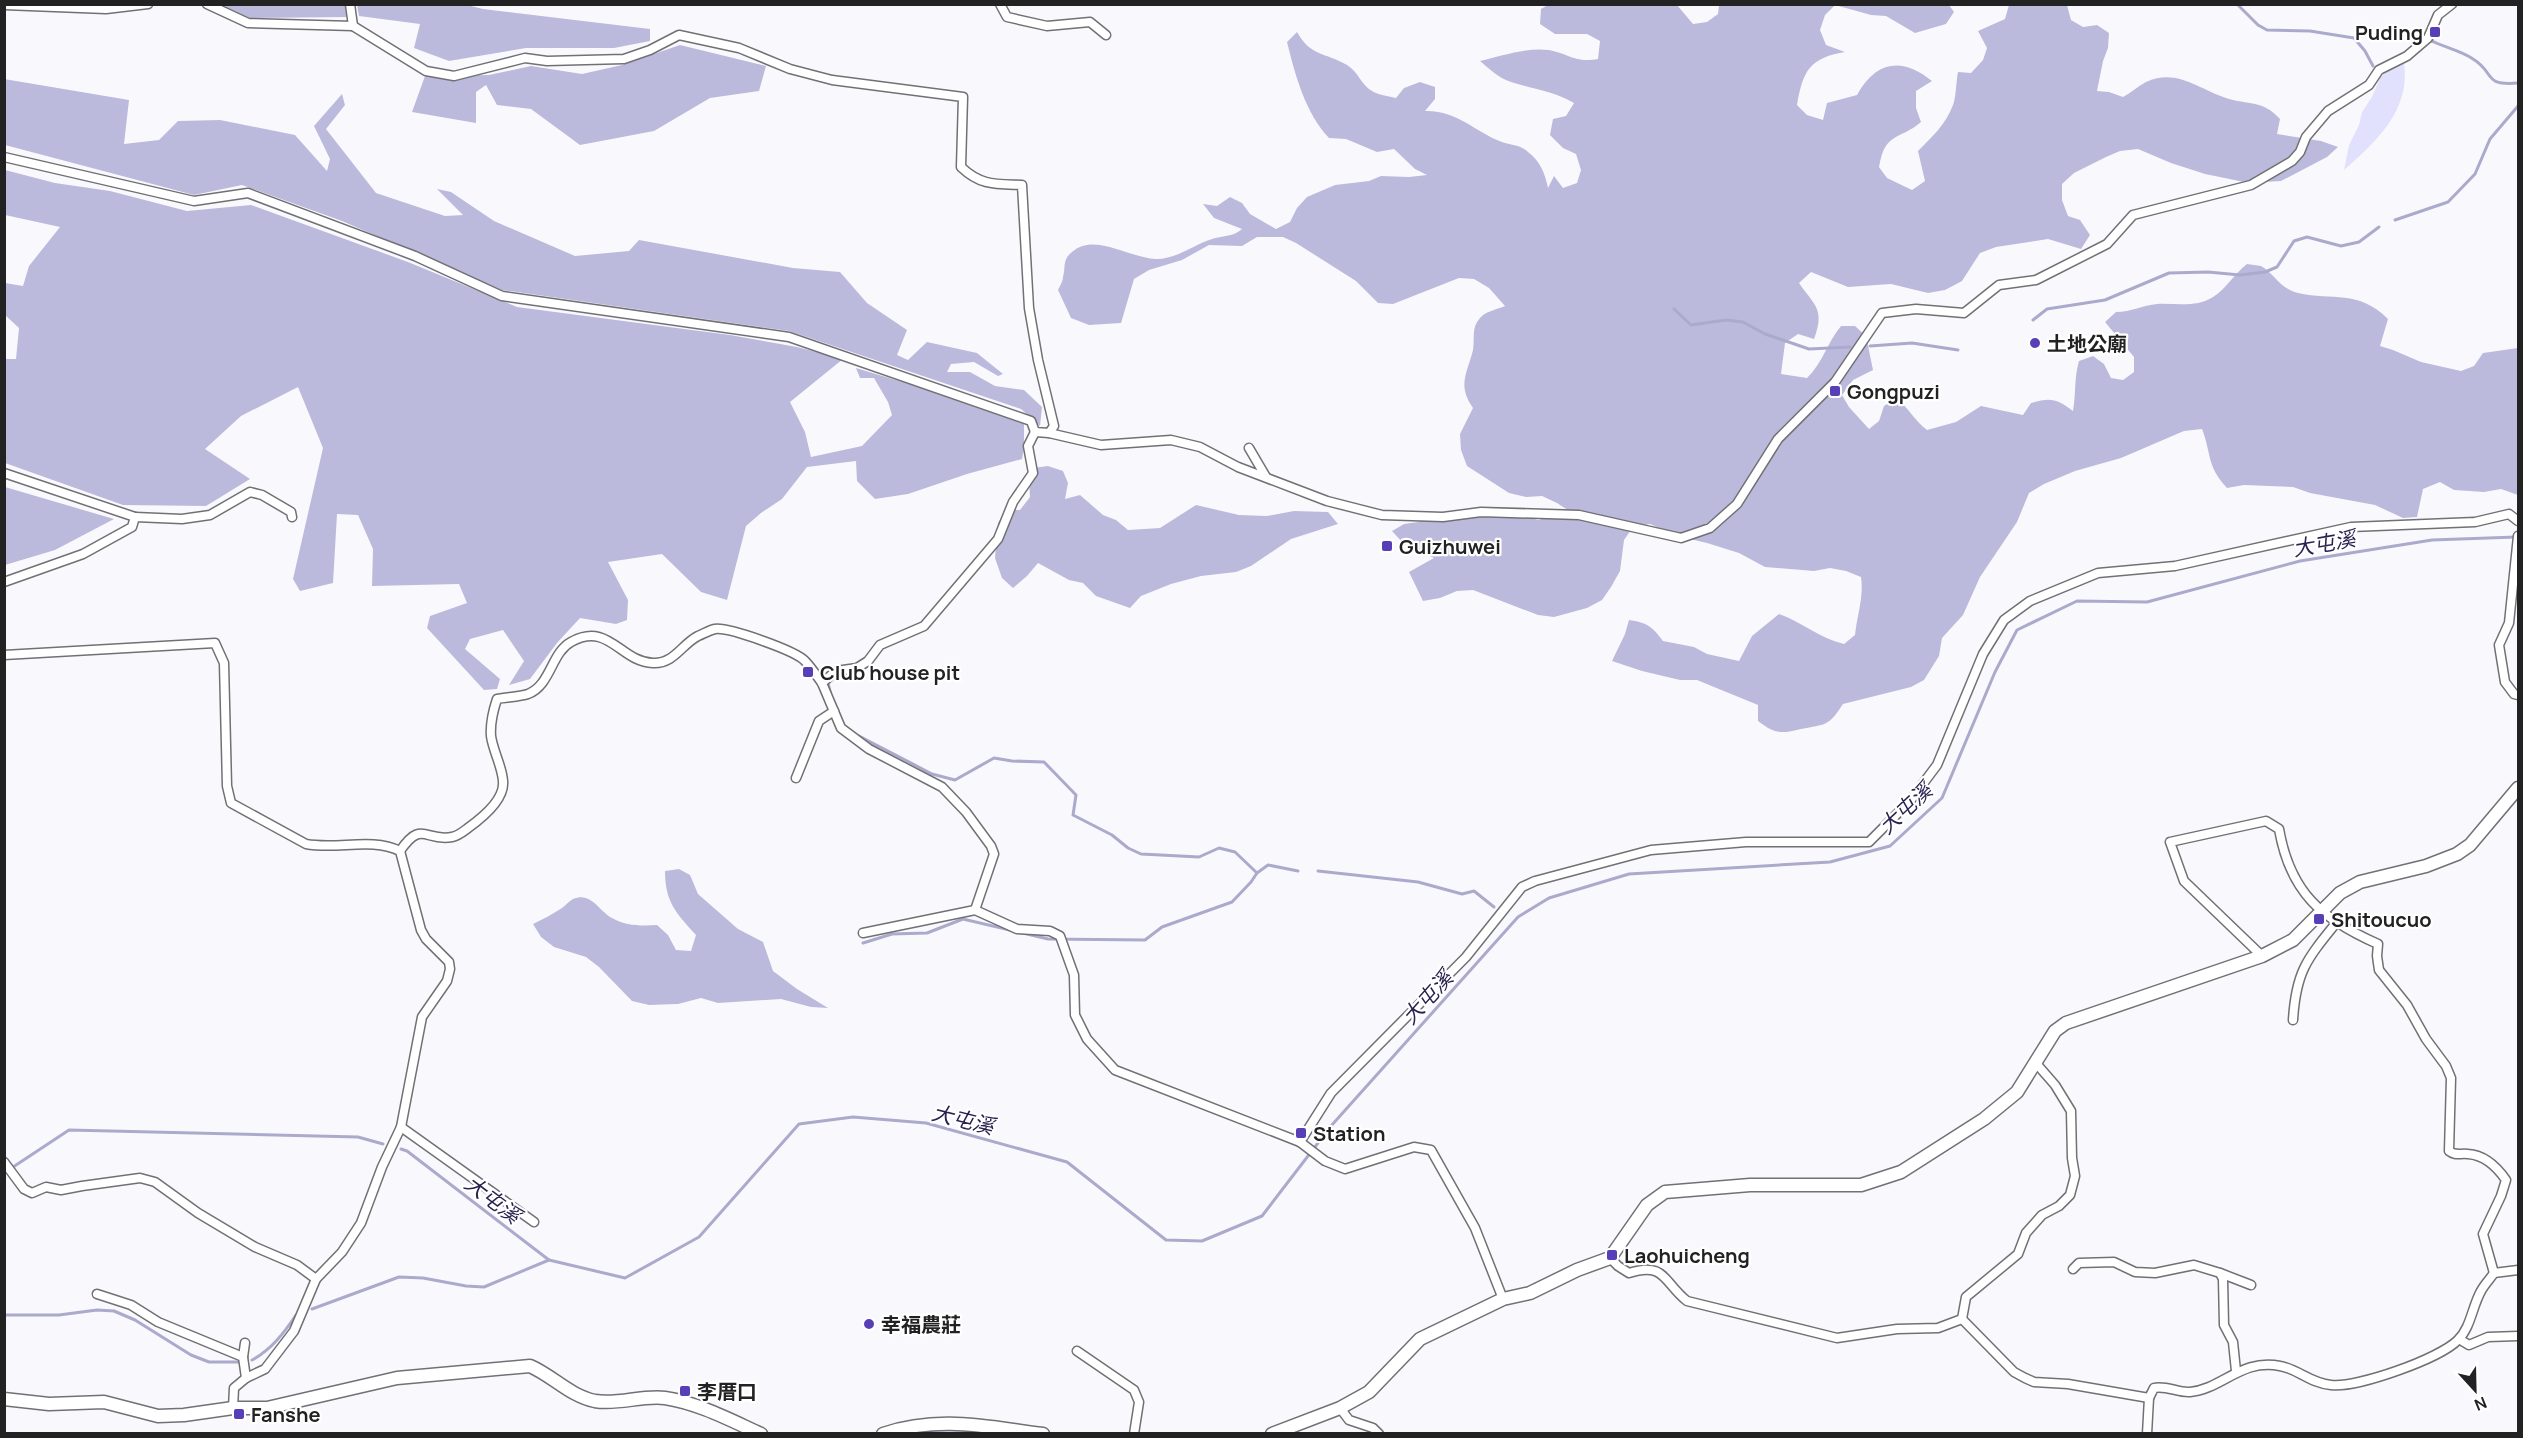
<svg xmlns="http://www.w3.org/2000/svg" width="2523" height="1438" viewBox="0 0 2523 1438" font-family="Manrope,'Noto Sans TC',sans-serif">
	<rect width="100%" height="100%" fill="#f9f9fd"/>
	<!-- green -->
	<g fill="#e1e0fd">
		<path d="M2404 63C2411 110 2376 142 2344 170L2349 145 2359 125 2362 112 2372 97 2380 78 2387 71Z"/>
		<path d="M942 1429 981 1433 903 1434Z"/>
	</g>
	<!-- forest -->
	<g fill="#bbbadd">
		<path d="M222 5H345L347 17 250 18Z"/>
		<path d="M357 5H467L483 9 650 29V41L614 48H526L449 61 414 48 420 24 359 16Z"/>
		<path d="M1548 5H1677L1693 24 1707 22 1718 14 1719 5H1949L1954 12 1946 24 1915 33 1886 16 1871 15 1835 5 1825 15 1820 30 1826 45 1845 52C1810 58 1803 70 1797 105L1807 115 1823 120 1827 103 1857 95C1876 60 1903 57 1932 81L1916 91V108L1921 122C1899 141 1885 131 1879 167L1887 178 1912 190 1925 181 1918 151C1932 137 1946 124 1953 105 1956 98 1956 82 1958 72L1971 73 1983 60 1987 48 1978 31 2005 19 2009 5H2067L2071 20 2083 27 2097 25 2109 33 2108 48 2103 61 2097 91 2109 92 2123 97C2131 93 2138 86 2146 82 2177 68 2198 89 2226 98 2248 105 2263 100 2280 119L2277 134 2321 141 2338 147 2327 157 2281 181 2249 183 2205 174 2171 163 2138 149 2120 151 2106 157 2074 173 2062 184V200L2068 216 2080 220 2090 235 2081 249 2048 239 1996 247 1980 253 1962 281 1945 290 1928 293 1891 284 1848 287 1811 272 1799 283C1815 306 1825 309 1814 339L1798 334 1785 343 1781 374 1807 378C1822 364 1827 343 1841 326H1855L1866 336 1873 370 1853 380 1842 395 1849 407 1869 429 1879 421 1884 406 1897 398C1909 409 1915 421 1927 430L1956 422 1981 406 2023 415 2031 403C2051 397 2057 399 2073 411 2076 394 2074 378 2079 361L2093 356 2104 364 2111 378 2123 380 2134 372V357L2105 322 2116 312C2131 312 2143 305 2157 304 2176 303 2196 308 2213 297 2226 289 2234 274 2247 264 2251 265 2257 265 2261 266 2275 274 2280 289 2298 293 2333 301 2358 289 2388 319L2380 346 2393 350 2421 362 2461 371 2474 366 2483 353 2518 348V495L2501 489 2484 492 2454 490 2440 482 2423 489 2417 517 2403 518 2375 505 2310 493 2293 487 2244 485 2227 488C2206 465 2212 455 2202 429L2184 431 2121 458 2075 471 2044 484 2029 493 2017 522 1980 577 1963 615 1942 638 1939 656 1924 680 1911 687 1843 704C1828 727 1826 724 1801 729 1781 734 1775 734 1758 721V705L1697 680H1680L1642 671 1612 661 1625 634 1629 620C1646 622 1653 627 1663 641L1694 647 1707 654 1739 661 1752 636 1779 614C1802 622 1819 638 1844 644L1855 635C1857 615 1864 597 1861 577L1846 571 1830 568 1814 571 1765 567 1739 553 1707 543 1677 536 1650 524 1633 527 1624 540 1620 571 1611 587 1602 600 1587 608 1554 617 1538 615 1473 590 1457 591 1440 598 1423 601 1409 572 1434 558 1403 543 1392 531 1404 524 1418 522 1434 516 1522 515 1538 520 1553 516 1583 520 1557 503 1542 496 1526 497 1509 493 1467 466 1461 450 1460 434 1473 408C1457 385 1467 374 1473 350 1475 338 1471 328 1480 318 1484 312 1498 309 1505 306L1489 288 1474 279 1459 278 1393 304 1378 303 1356 281 1296 243 1283 237H1257L1242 246 1209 245 1182 260 1149 270 1134 279 1121 323 1089 325 1071 318 1058 290C1060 286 1063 281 1063 277 1066 266 1062 260 1072 252 1094 232 1129 258 1156 259 1177 259 1193 245 1212 239 1224 235 1233 237 1242 229L1214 218 1203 204 1217 206 1230 197 1242 203 1250 214 1276 229 1290 222 1297 208 1307 197 1335 185 1369 181 1381 176 1409 177 1427 175 1415 169 1394 149 1377 152 1346 139 1329 138C1306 114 1295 75 1287 42L1297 32C1311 57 1325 52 1347 65 1358 72 1360 82 1369 89 1377 95 1387 96 1396 98L1404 88 1420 82 1435 87V99L1425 111C1457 110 1475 132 1502 142 1511 145 1521 145 1528 152 1540 161 1545 173 1548 188L1554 176 1563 188 1577 183 1581 170 1576 154 1563 148 1550 135 1553 119 1566 116 1574 103C1554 91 1533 89 1511 82 1499 78 1489 69 1480 61 1501 56 1527 47 1549 50 1570 54 1574 63 1598 59L1600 41 1587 34H1555L1540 24 1541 9Z"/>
		<path d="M680 45 766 66 759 91 710 98 654 131 580 145 531 109 497 105 486 85 476 92V123L412 112 425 76 489 75 531 66 582 74 622 65Z"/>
		<path d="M4 79 129 100 124 144 159 140 178 121 220 120 295 135 327 171 330 159 314 126 342 94 345 105 326 129 376 193 445 216 463 215 437 189 451 192 494 221 575 256 629 251 639 240 793 268 840 272 867 303 907 330 897 355 908 360 927 342 977 353 1003 374 998 376 974 362 951 364 947 372H970L995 386 1024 390 1042 407 1040 426 1021 409 789 331 502 290 342 221 242 185 194 195 5 145Z"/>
		<path d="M5 170 55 183 110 191 187 211 251 205 408 262 517 307 730 335 797 347 843 359 790 402 805 432 811 457 862 446 892 415 888 402 874 378H860L856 368 949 396 1024 424V448L1022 459 967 474 908 494 875 499 857 481 856 461 807 467 782 499 761 513 746 526 727 600 701 592 662 554 608 562 628 600 627 620 616 624 580 618 557 643 530 679 509 685 524 661 503 630 470 639 465 649 500 679 497 689 484 690 427 628 430 616 467 603 459 584 372 586 373 549 358 515 337 514 333 583 300 591 293 579 323 448 298 387 241 416 205 449 250 479 206 506 123 505 5 463V359H16L19 328 5 315V283L23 286 29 266 60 227 5 215Z"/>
		<path d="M1048 466 1063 471 1068 483 1065 499 1080 495 1103 515 1116 520 1128 530 1160 528 1196 505 1239 515 1267 516 1294 511 1328 512 1338 524 1291 539 1251 566 1236 572 1201 576 1171 584 1141 596 1130 608 1096 596 1083 583 1069 580 1038 563 1027 576 1013 588 1002 578 995 558 998 523 1006 510H1020L1030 497 1029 481 1033 468Z"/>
		<path d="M5 487 114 519 55 550 5 565Z"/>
		<path d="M679 869 690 875 698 894 738 929 763 942 773 971 797 989 828 1008 811 1007 781 999 718 1003 701 998 678 1004 649 1005 632 1001 599 967 586 957 554 947 541 937 533 924C543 919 553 914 562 908 565 906 569 901 573 899 591 891 599 911 612 918 626 926 641 926 657 925L668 935 676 950 691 951 696 935C676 913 665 902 665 871Z"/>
	</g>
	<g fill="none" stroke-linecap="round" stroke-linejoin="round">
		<!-- stream -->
		<g stroke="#abaacc" stroke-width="3">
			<path d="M2237 4 2258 25 2267 30 2310 31 2354 38 2365 51 2373 66"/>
			<path d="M2430 40C2443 47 2462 51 2473 59 2496 73 2482 86 2518 83"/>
			<path d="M2395 220 2448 202 2475 174 2490 139 2518 106"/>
			<path d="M1674 309 1691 325 1726 320 1743 322 1765 334 1809 349 1850 347"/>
			<path d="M2033 320 2047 309 2105 300 2169 273 2208 272 2240 275 2265 272 2277 267 2294 241 2307 237 2341 246 2359 242 2379 227"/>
			<path d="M1870 346 1912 343 1958 350"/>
			<path d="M828 683 831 695"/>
			<path d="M859 736 932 774 955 780 994 758 1012 761 1044 762 1076 795 1073 815 1112 835 1128 848 1141 854 1199 857 1219 848 1235 852 1257 873"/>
			<path d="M1318 871 1418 882 1462 894 1474 891 1494 907"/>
			<path d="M863 943 892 934 927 933 963 919 1048 939 1145 940 1162 927 1232 902 1251 882 1257 873 1268 865 1298 871"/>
			<path d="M401 1149 407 1151 549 1260 625 1278 699 1237 799 1124 853 1117 926 1123 1067 1162 1166 1240 1202 1241 1262 1216 1331 1126 1518 917 1549 898 1629 874 1830 862 1890 846 1942 798 1995 672 2017 630 2077 601 2147 602 2300 561 2432 540 2516 537"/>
			<path d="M4 1173 69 1130 358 1137 383 1144"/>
			<path d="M312 1309 399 1277 423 1278 466 1286 484 1287 549 1260"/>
			<path d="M4 1315H59L97 1310 114 1311 135 1320 191 1355 209 1362H241"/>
			<path d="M252 1360C271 1350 284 1333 296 1315"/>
		</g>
		<defs>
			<g id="street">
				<path d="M207 4 248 23 353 26 350 4"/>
				<path d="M1000 4 1007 17 1047 26 1090 22 1106 35"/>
				<path d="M4 5 106 9 148 4"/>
				<path d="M353 26 426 71 454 76 525 58 547 61 624 59 650 50 679 35 739 48 790 69 832 80 963 97 961 167C981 186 996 184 1022 185L1029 308 1038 360 1054 426 1049 433 1101 445 1171 440 1200 447 1238 467 1327 501 1382 515 1443 517 1481 512 1579 515 1681 538 1710 528 1737 504 1778 439 1835 382 1882 313 1916 309 1964 313 1999 285 2036 280 2107 244 2133 215 2251 185 2292 161 2300 152 2306 137 2328 111 2369 85 2379 70 2407 56 2428 38 2438 15 2452 4"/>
				<path d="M4 157 194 201 248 193 415 256 502 296 789 337 1031 421 1035 432 1049 433"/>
				<path d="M1035 432 1028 446 1033 473 1013 502 998 539 924 626 880 645 868 661 857 668 836 671 822 683 841 728 869 749 942 787 966 812 991 846 994 854 975 910 1017 929 1050 931 1060 936 1074 975 1075 1015 1087 1039 1115 1070 1300 1142 1325 1161 1345 1169 1414 1147 1431 1150 1475 1228 1503 1299"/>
				<path d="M1249 448 1266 477"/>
				<path d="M4 473 135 517"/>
				<path d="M2518 536 2509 623 2499 645 2505 682 2514 694 2518 695"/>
				<path d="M4 582 83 554 132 527 135 517 182 519 210 515 250 492 262 495 291 512 292 517"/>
				<path d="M4 655 215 643 224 663 227 786 231 803 306 844C338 850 371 837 400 851L421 930 426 939 449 962 450 969 447 981 422 1017 401 1127 382 1167 361 1223 342 1252 316 1279 294 1331 265 1369 246 1378 234 1388 233 1408"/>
				<path d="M796 778 819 721 834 711"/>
				<path d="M400 851C422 819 425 842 452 837 458 836 464 831 468 828 482 818 505 800 503 781 502 766 493 751 491 736 490 723 493 711 497 699 507 697 519 697 528 694 551 685 551 653 571 642 609 621 620 662 653 663 674 664 682 644 698 636 703 634 710 630 715 629 729 627 796 651 805 661 811 667 816 675 822 683"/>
				<path d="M863 933 975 910"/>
				<path d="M2262 956 2184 881 2170 842 2266 821 2279 829C2290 892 2321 919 2378 944L2377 956 2379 970 2407 1005 2426 1039 2446 1066 2451 1078 2449 1151C2455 1156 2460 1153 2468 1154 2484 1155 2497 1167 2506 1180L2501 1196 2483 1234 2494 1273"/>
				<path d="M2293 1020C2296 971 2307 959 2337 922"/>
				<path d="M401 1127 534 1222"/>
				<path d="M1300 1142 1331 1093 1466 957 1522 887 1535 881 1651 850 1746 842H1869L1910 801 1937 765 1983 654 2004 620 2030 601 2098 573 2175 566 2351 527 2475 522 2509 514 2518 521"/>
				<path d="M4 1162 24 1189 32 1193 46 1187 61 1190 82 1186 140 1178 155 1182 198 1213 255 1247 297 1265 316 1279"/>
				<path d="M1610 1258 1618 1266 1629 1273C1665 1261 1664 1283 1687 1301L1837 1338 1897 1329 1938 1328 1962 1319 1966 1297 2018 1254 2026 1233 2042 1215 2059 1206 2070 1195 2075 1176 2072 1158 2071 1111 2055 1085 2035 1062"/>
				<path d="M2073 1269 2079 1263 2114 1262 2135 1272 2155 1273 2194 1265 2220 1273 2223 1279 2224 1325 2233 1342 2236 1371"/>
				<path d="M2220 1273 2251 1285"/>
				<path d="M97 1294 131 1305 158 1322 243 1357 246 1378"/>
				<path d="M1962 1319 2014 1372 2025 1378 2034 1382 2068 1384 2149 1398 2154 1388C2166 1385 2178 1393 2190 1392 2222 1389 2242 1358 2280 1366 2298 1369 2310 1383 2331 1385 2357 1388 2439 1359 2458 1340 2471 1327 2472 1307 2481 1291 2484 1285 2490 1279 2494 1273L2518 1270"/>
				<path d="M2459 1339 2469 1345 2488 1337 2518 1336"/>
				<path d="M1077 1351 1134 1390 1139 1402 1134 1434"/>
				<path d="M243 1357 245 1343"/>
				<path d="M1340 1408 1349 1420 1373 1428 1379 1434"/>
				<path d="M2147 1434 2149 1398"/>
			</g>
			<g id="secondary">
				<path d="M4 1399 49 1404 104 1402 158 1416 184 1415 233 1408H267L397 1378 530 1366C553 1376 570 1396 595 1401 618 1405 642 1395 665 1398 698 1403 730 1420 761 1434"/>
				<path d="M883 1434C939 1415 987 1427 1043 1434"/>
				<path d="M1272 1434 1340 1408 1369 1392 1420 1339 1503 1299 1530 1293 1577 1270 1610 1258 1647 1205 1665 1192 1750 1185H1861L1901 1172 1984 1119 2017 1092 2055 1031 2066 1023 2262 956 2293 940 2340 893 2360 882 2426 866 2457 854 2470 845 2518 788"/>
			</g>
		</defs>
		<!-- street casing -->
		<use href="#street" stroke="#717175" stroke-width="11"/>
		<!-- secondary casing -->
		<use href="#secondary" stroke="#717175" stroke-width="15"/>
		<!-- street -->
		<use href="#street" stroke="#fff" stroke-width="8"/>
		<!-- secondary -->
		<use href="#secondary" stroke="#fff" stroke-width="12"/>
	</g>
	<!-- markers -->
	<g fill="#583fb7" stroke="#fff" stroke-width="2">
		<rect x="2429" y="26" width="12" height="12" rx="3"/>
		<circle cx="2035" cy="343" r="6"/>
		<rect x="1829" y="385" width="12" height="12" rx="3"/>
		<rect x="1381" y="540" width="12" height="12" rx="3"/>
		<rect x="802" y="666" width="12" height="12" rx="3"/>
		<rect x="2313" y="913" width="12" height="12" rx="3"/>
		<rect x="1295" y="1127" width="12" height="12" rx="3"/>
		<rect x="1606" y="1249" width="12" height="12" rx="3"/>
		<circle cx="869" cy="1324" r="6"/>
		<rect x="679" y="1385" width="12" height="12" rx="3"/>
		<rect x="233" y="1408" width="12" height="12" rx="3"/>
	</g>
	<g text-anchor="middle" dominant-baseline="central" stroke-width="4.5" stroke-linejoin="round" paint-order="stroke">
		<!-- poi labels -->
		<g font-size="20" font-weight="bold" fill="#222223" stroke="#fff" text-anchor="start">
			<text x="2423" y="32" text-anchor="end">Puding</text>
			<text x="2047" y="343">土地公廟</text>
			<text x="1847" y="391">Gongpuzi</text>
			<text x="1399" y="546">Guizhuwei</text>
			<text x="820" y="672">Club house pit</text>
			<text x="2331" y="919">Shitoucuo</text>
			<text x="1313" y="1133">Station</text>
			<text x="1624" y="1255">Laohuicheng</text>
			<text x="881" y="1324">幸福農莊</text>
			<text x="697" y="1391">李厝口</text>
			<text x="251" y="1414">Fanshe</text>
		</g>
		<!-- water labels -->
		<g font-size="21" font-style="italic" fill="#29224f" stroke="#fff">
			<text transform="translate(2324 543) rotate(-10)">大屯溪</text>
			<text transform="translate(1905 808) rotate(-43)">大屯溪</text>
			<text transform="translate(1427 997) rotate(-48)">大屯溪</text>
			<text transform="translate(963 1119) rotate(14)">大屯溪</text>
			<text transform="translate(493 1199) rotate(37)">大屯溪</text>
		</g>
	</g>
	<!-- border -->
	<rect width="2523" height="1438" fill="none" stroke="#222223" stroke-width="12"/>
	<!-- north arrow -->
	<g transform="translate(2475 1390) rotate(158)" stroke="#ffffff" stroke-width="4.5" paint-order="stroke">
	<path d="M0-4.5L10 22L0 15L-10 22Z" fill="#222223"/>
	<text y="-9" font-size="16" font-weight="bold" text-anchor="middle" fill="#222223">N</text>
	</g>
</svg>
